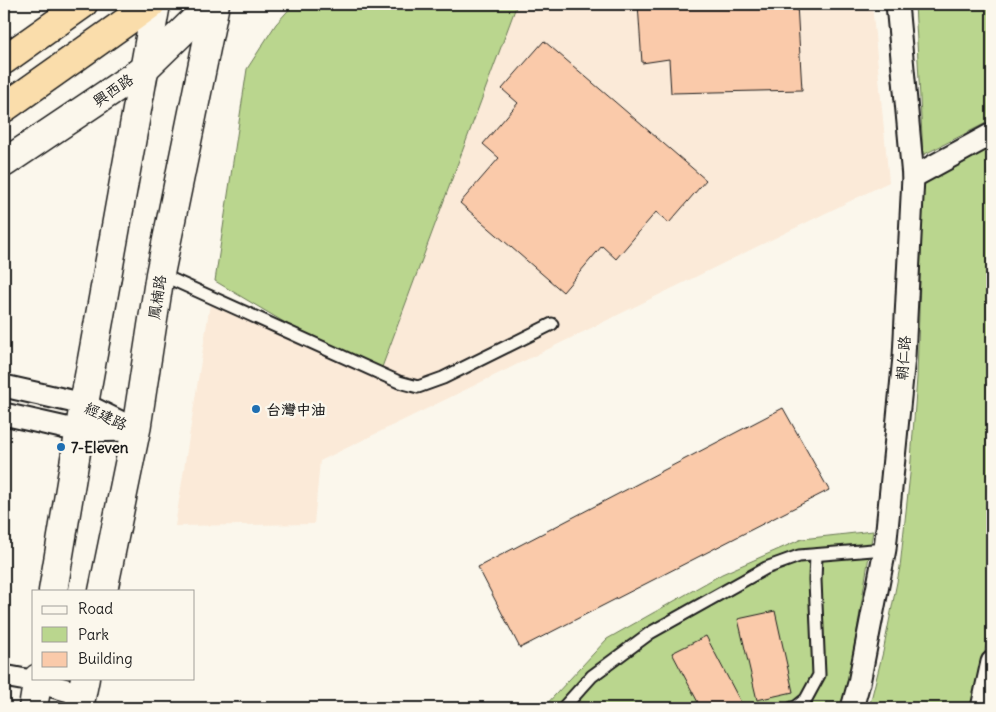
<svg xmlns="http://www.w3.org/2000/svg" width="996" height="712" viewBox="0 0 996 712" font-family="Delius,'LXGW WenKai TC',sans-serif">
	<rect width="100%" height="100%" fill="#fbf7ec"/>
	<filter id="ink" filterUnits="userSpaceOnUse"><feTurbulence type="fractalNoise" baseFrequency=".02" numOctaves="2"/><feDisplacementMap in="SourceGraphic" scale="10" xChannelSelector="R" yChannelSelector="G"/><feConvolveMatrix kernelMatrix="1 2 1 2 8 2 1 2 1" color-interpolation-filters="sRGB"/></filter>
	<g filter="url(#ink)">
		<!-- built -->
		<path fill="#fbead8" d="M517 4H872L889 182 320 461 314 524 175 526 210 304 378 378Z"/>
		<!-- green -->
		<g fill="#bad68e" stroke="#6b7955">
			<path d="M294 4H517L378 378 215 281 247 69 276 24Z"/>
			<path d="M915 4H992V120L923 155Z"/>
			<path d="M992 146V616L973 708H869L883 652 900 567 910 474 917 378 923 183Z"/>
			<path d="M873 531 850 674 840 708H543L607 639 722 574 802 539Z"/>
		</g>
		<!-- building -->
		<g fill="#facaaa" stroke="#1c1c1c">
			<path d="M638 4H797L802 90 671 93 669 59 642 63Z"/>
			<path d="M544 41 706 180 669 223 656 212 616 259 602 246 563 292 460 203 499 158 483 144 518 103 502 89Z"/>
			<path d="M783 408 829 490 520 648 478 567Z"/>
			<path d="M775 611 793 692 757 700 738 619Z"/>
			<path d="M706 636 737 695 744 708H701L672 653Z"/>
		</g>
		<g fill="none" stroke-linecap="round" stroke-linejoin="round">
			<defs>
				<g id="service">
					<path d="M160 274 399 382 418 387 443 378 552 324"/>
					<path d="M563 708 592 676 650 633 766 568 799 556 885 549"/>
					<path d="M792 708 796 707 806 699 819 675 815 580 816 555"/>
				</g>
				<g id="minor">
					<path d="M913 177 992 134"/>
					<path d="M4 386 84 404 136 430"/>
					<path d="M4 414 79 431 133 430"/>
					<path d="M4 676 37 682 81 694"/>
					<path d="M852 708 859 683 885 549 904 357 913 177 897 4"/>
					<path d="M982 708 992 662"/>
				</g>
				<path id="tertiary" d="M4 163 144 69 211 4"/>
				<g id="secondary">
					<path d="M53 591 84 404 156 4"/>
					<path d="M103 591 136 430 160 274 215 4"/>
					<path d="M33 708 38 678"/>
					<path d="M79 708 85 678"/>
				</g>
				<g id="motorway">
					<path d="M4 60 83 4"/>
					<path d="M4 108 151 4"/>
				</g>
			</defs>
			<!-- service casing -->
			<use href="#service" stroke="#1c1c1c" stroke-width="15"/>
			<!-- minor casing -->
			<use href="#minor" stroke="#1c1c1c" stroke-width="25"/>
			<!-- tertiary casing -->
			<use href="#tertiary" stroke="#1c1c1c" stroke-width="31"/>
			<!-- secondary casing -->
			<use href="#secondary" stroke="#1c1c1c" stroke-width="31"/>
			<!-- motorway casing -->
			<use href="#motorway" stroke="#1c1c1c" stroke-width="31"/>
			<!-- service -->
			<use href="#service" stroke="#fbf7ec" stroke-width="11"/>
			<!-- minor -->
			<use href="#minor" stroke="#fbf7ec" stroke-width="21"/>
			<!-- tertiary -->
			<use href="#tertiary" stroke="#fbf7ec" stroke-width="28"/>
			<!-- secondary -->
			<use href="#secondary" stroke="#fbf7ec" stroke-width="28"/>
			<!-- motorway -->
			<use href="#motorway" stroke="#faddab" stroke-width="28"/>
		</g>
	</g>
	<!-- markers -->
	<g fill="#1f6fb2" stroke="#fbf7ec" stroke-width="2">
		<circle cx="256" cy="409" r="5"/>
		<circle cx="61" cy="447" r="5"/>
	</g>
	<g text-anchor="middle" dominant-baseline="central" stroke-width="5" stroke-linejoin="round" paint-order="stroke">
		<!-- street labels -->
		<g font-size="15" fill="#1c1c1c" stroke="#fbf7ec">
			<text transform="translate(113 90) rotate(-34)">興西路</text>
			<text transform="translate(157 297) rotate(-81)">鳳楠路</text>
			<text transform="translate(903 358) rotate(-86)">朝仁路</text>
			<text transform="translate(106 416) rotate(25)">經建路</text>
		</g>
		<!-- poi labels -->
		<g font-size="15" font-weight="bold" fill="#1c1c1c" stroke="#fbf7ec" text-anchor="start">
			<text x="266" y="409">台灣中油</text>
			<text x="71" y="447">7-Eleven</text>
		</g>
	</g>
	<!-- margin -->
	<rect width="996" height="712" fill="none" stroke="#fbf7ec" stroke-width="20"/>
	<rect x="10" y="10" width="976" height="692" fill="none" stroke="#1c1c1c" stroke-width="2" filter="url(#ink)"/>
	<!-- legend -->
	<rect x="32" y="590" width="162" height="90" fill="#fbf7ec" stroke="#a29f99"/>
	<rect x="42" y="606" width="25" height="8" fill="#fbf7ec" stroke="#a29f99"/>
	<text x="78" y="614" font-size="15" fill="#1c1c1c">Road</text>
	<rect x="42" y="627" width="25" height="15" fill="#bad68e" stroke="#a29f99"/>
	<text x="78" y="640" font-size="15" fill="#1c1c1c">Park</text>
	<rect x="42" y="652" width="25" height="15" fill="#facaaa" stroke="#a29f99"/>
	<text x="78" y="664" font-size="15" fill="#1c1c1c">Building</text>
</svg>
